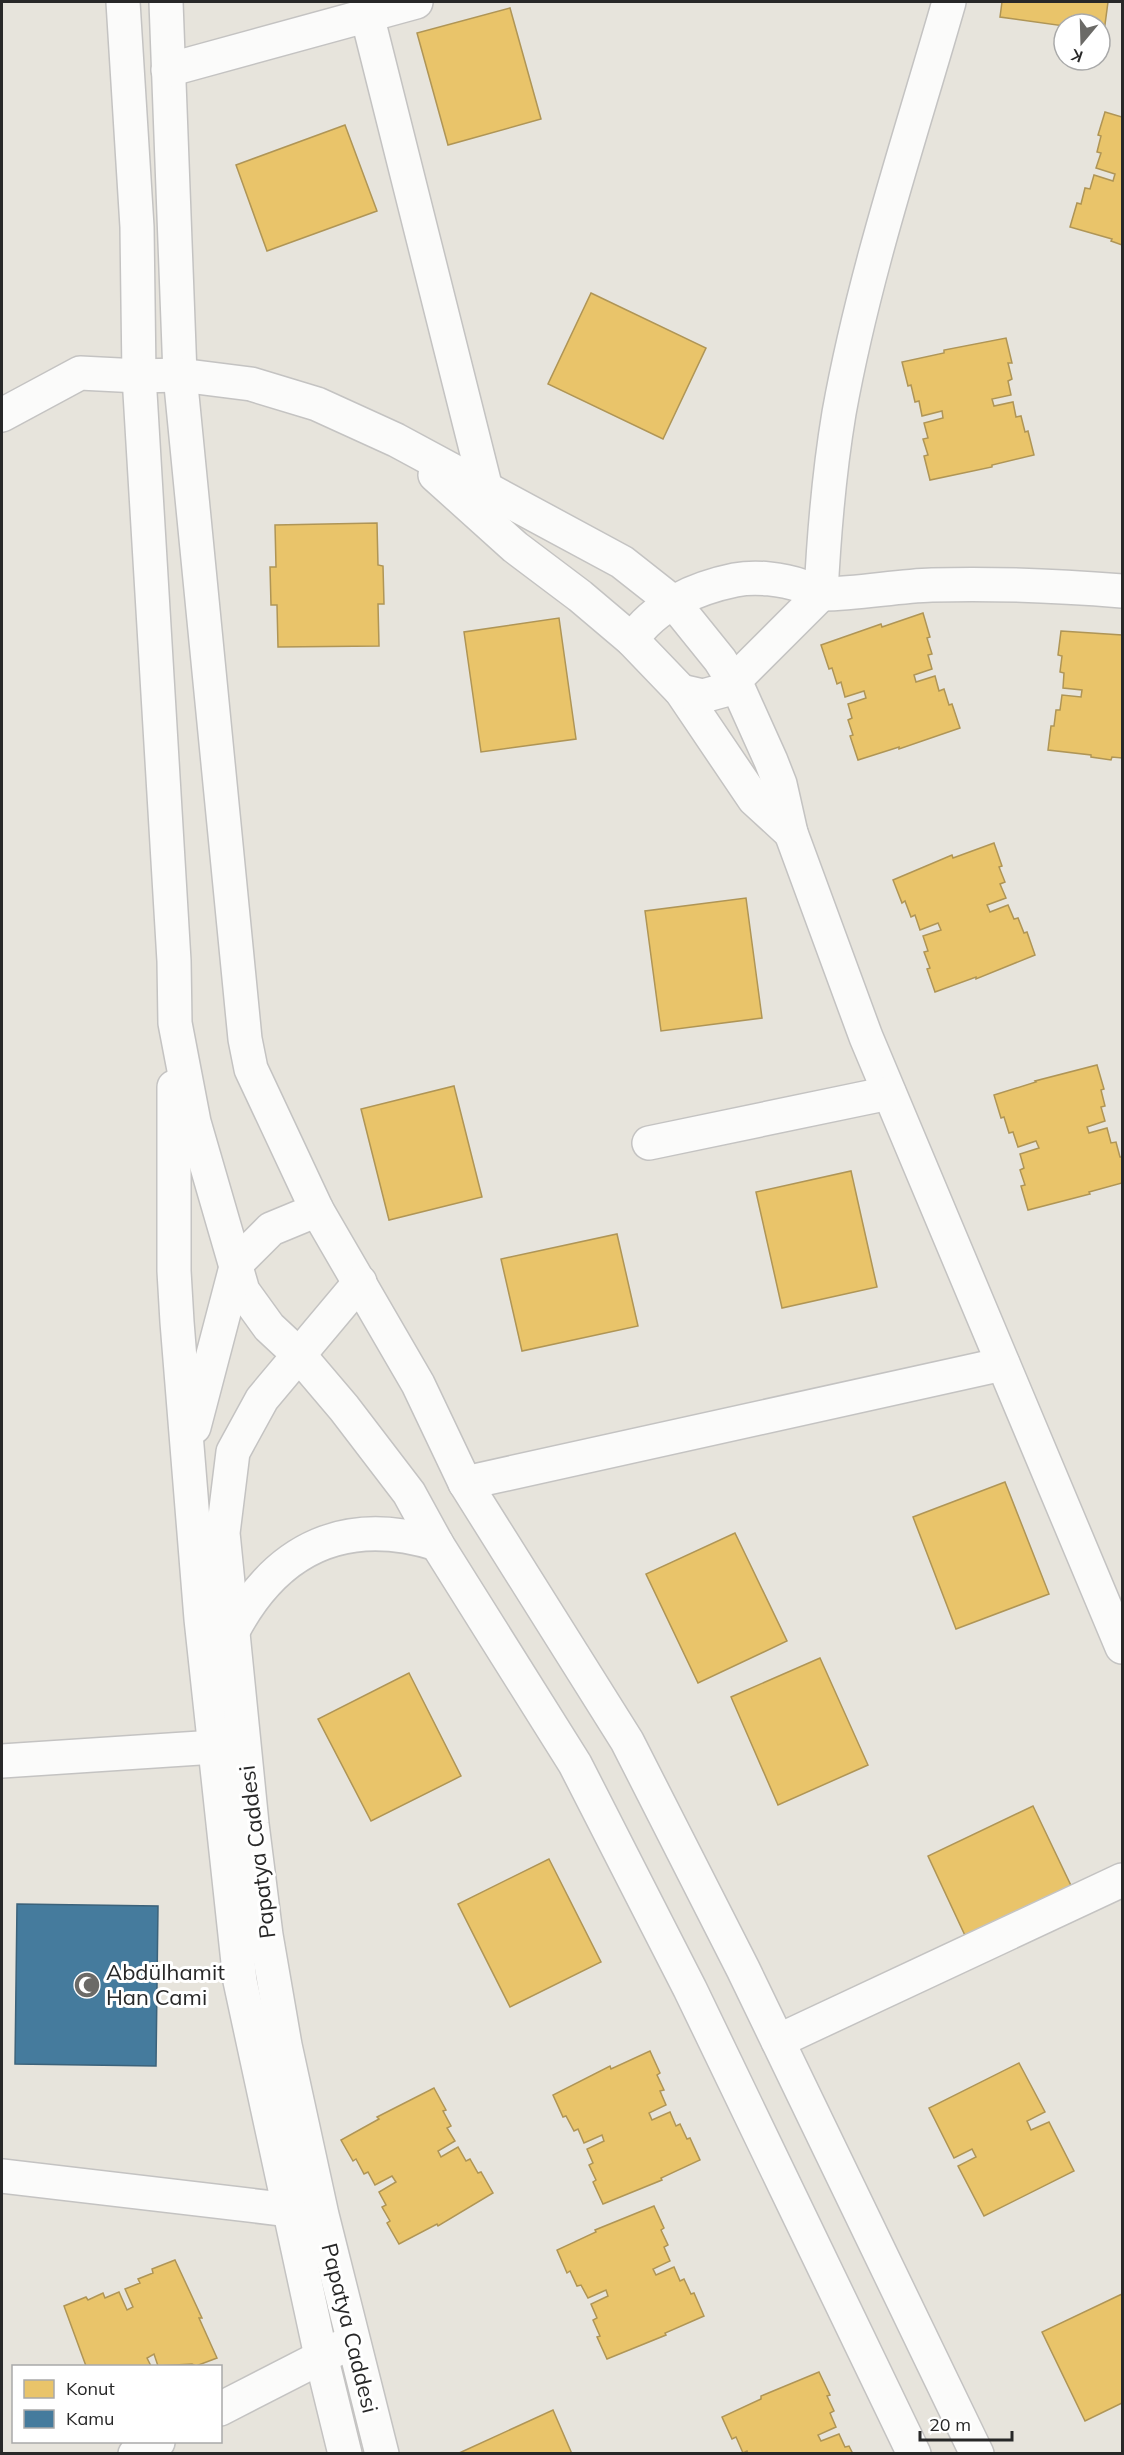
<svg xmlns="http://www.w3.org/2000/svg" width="1124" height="2455" viewBox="0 0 1124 2455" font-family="Mulish,sans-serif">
	<rect width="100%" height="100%" fill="#e7e4dc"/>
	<!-- homes -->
	<g fill="#e9c46a" stroke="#af9556" stroke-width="1.5">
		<path d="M1002 2H1108L1104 32 1100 31V24H1064V26L1000 17Z"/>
		<path d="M510 8 541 119 448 145 417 33Z"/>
		<path d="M1105 112 1122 117V245L1111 241 1112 239 1070 227 1077 203 1081 204 1085 188 1090 189 1094 175 1113 181 1115 174 1096 168 1101 153 1097 152 1101 136 1098 135Z"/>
		<path d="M345 125 377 211 267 251 236 165Z"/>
		<path d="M591 293 706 348 663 439 548 384Z"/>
		<path d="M1006 338 1012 363H1008L1012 379 1008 381 1011 395 992 399 994 406 1013 402 1016 417 1021 416 1025 432 1028 431 1034 455 992 465V467L930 480 924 456 928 455 923 439 928 438 924 423 943 418 942 411 922 416 919 401 915 402 911 385 908 386 902 362 944 353V350Z"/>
		<path d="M377 523 378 565 383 566 384 604H378L379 646 278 647 277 605H271L270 567H276L275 525Z"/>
		<path d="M923 613 930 637 927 638 932 654 928 655 932 669 914 675 916 682 935 676 939 691 944 689 949 705 952 704 960 728 899 749V747L858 760 850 736 853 735 848 720 852 718 848 704 866 698 864 691 845 697 841 682 837 684 832 668 829 669 821 645 881 624 882 627Z"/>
		<path d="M559 618 576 739 481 752 464 632Z"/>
		<path d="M1061 631 1122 635V758L1112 757 1111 760 1091 757V755L1048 750 1051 726H1054L1056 710H1060L1062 695 1081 697 1082 690 1063 688 1064 673 1060 672 1062 656 1058 655Z"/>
		<path d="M994 843 1002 866 999 867 1005 882 1000 884 1006 898 987 905 990 912 1008 905 1014 919 1018 918 1024 933 1027 932 1035 955 976 979V977L935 992 927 969 930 968 924 952 928 951 923 936 941 930 938 923 920 930 915 915 911 917 905 901 902 903 893 880 952 855 953 858Z"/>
		<path d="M746 898 762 1018 661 1031 645 911Z"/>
		<path d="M1097 1065 1104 1089 1101 1090 1105 1106 1101 1107 1105 1121 1087 1127 1089 1133 1107 1128 1111 1143 1116 1142 1120 1157H1122V1183L1089 1192 1090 1194 1028 1210 1021 1186 1025 1185 1020 1170 1024 1168 1020 1154 1039 1148 1036 1141 1018 1147 1013 1132 1009 1133 1004 1117 1001 1118 994 1095 1036 1082 1035 1081Z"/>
		<path d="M454 1086 482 1197 389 1220 361 1109Z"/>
		<path d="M851 1171 877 1287 782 1308 756 1192Z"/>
		<path d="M617 1234 638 1326 522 1351 501 1259Z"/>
		<path d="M1005 1482 1049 1594 956 1629 913 1517Z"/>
		<path d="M735 1533 787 1641 698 1683 646 1574Z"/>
		<path d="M820 1658 868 1765 778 1805 731 1697Z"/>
		<path d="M409 1673 461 1776 371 1821 318 1719Z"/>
		<path d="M1033 1806 1075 1894 969 1944 928 1856Z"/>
		<path d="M549 1859 601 1962 510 2007 458 1904Z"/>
		<path d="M650 2051 660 2073 657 2075 664 2090 660 2091 666 2105 649 2113 652 2120 670 2112 676 2126 680 2124 687 2139 690 2138 700 2160 661 2178 662 2180 603 2204 593 2182 596 2180 589 2165 593 2163 587 2149 604 2141 602 2135 584 2143 578 2129 574 2131 566 2116 563 2117 553 2095 610 2066 611 2069Z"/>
		<path d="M1019 2063 1045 2112 1027 2121 1031 2130 1049 2122 1074 2171 984 2216 958 2166 976 2157 972 2149 954 2158 929 2108Z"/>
		<path d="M434 2088 446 2110 443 2111 451 2126 447 2128 455 2141 438 2151 441 2157 458 2147 466 2161 470 2159 478 2173 481 2172 493 2193 438 2226 437 2224 399 2244 387 2223 390 2221 382 2207 386 2205 379 2192 396 2182 392 2176 375 2185 368 2172 364 2174 356 2159 353 2161 341 2140 379 2119 377 2117Z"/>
		<path d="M654 2206 664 2228 661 2230 668 2245 664 2247 670 2261 653 2269 656 2275 674 2267 680 2281 684 2279 691 2294 694 2293 704 2316 665 2333 666 2335 607 2359 597 2337 600 2336 593 2320 597 2318 591 2304 608 2296 606 2290 588 2298 581 2285 577 2286 570 2271 567 2273 557 2250 596 2232 595 2230Z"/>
		<path d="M175 2260 202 2318H199L217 2358 196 2366 192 2364 158 2366 154 2354 147 2358 151 2366H86L64 2306 86 2297 88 2300 103 2293 105 2298 119 2292 127 2310 133 2307 125 2289 140 2283 138 2279 153 2273 152 2269Z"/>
		<path d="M1122 2294V2403L1085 2421 1042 2332Z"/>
		<path d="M819 2372 830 2395 827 2396 834 2411 830 2413 836 2427 818 2435 821 2441 839 2434 845 2447 849 2446 853 2454H748L747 2451 743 2453 736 2437 732 2439 722 2417 761 2399V2396Z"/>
		<path d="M553 2410 572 2454H457Z"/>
	</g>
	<!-- public -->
	<path fill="#457b9d" stroke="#3c627a" stroke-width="1.5" d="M17 1904 158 1906 156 2066 15 2064Z"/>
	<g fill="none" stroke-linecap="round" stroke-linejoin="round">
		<defs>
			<g id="minor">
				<path d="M123 2 137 227 139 376 174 961 175 1023 194 1122 243 1291 269 1327 299 1355 344 1408 409 1493 437 1544 575 1764 690 1989 914 2454"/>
				<path d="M166 2 180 375 245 1039 251 1069 317 1210 418 1384 465 1483 627 1741 743 1969 977 2454"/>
				<path d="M367 15 486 489"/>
				<path d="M168 70 416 2"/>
				<path d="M2 415 80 373 139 376 180 375 251 384 317 404 396 440 622 562 674 603 720 660 740 692 771 761 780 784 791 833 866 1037 1122 1647"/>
				<path d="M435 475 515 547 580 596 632 640 681 691 754 799 791 833"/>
				<path d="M632 640C654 606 696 588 735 580 756 576 782 579 802 586 809 588 816 593 823 594 859 594 896 586 932 585 995 583 1060 586 1122 591"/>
				<path d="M681 691 703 696 725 690 821 594C824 533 829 473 839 413 864 274 910 138 949 2"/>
				<path d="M174 1087V1271L177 1322 201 1619 240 1981 321 2356 345 2454"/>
				<path d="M649 1143 889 1093"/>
				<path d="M360 1282 262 1399 233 1452 223 1533 252 1824 266 1935 285 2045 322 2215 382 2454"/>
				<path d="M194 1427 237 1263 271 1229 317 1210"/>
				<path d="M465 1483 1003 1364"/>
				<path d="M234 1629C278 1547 347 1516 437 1544"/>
				<path d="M2 1761 215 1747"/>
				<path d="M778 2041 1122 1880"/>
				<path d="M2 2176 290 2210"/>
				<path d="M220 2409 339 2348"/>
				<path d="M135 2454 158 2442"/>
			</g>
		</defs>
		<!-- minor casing -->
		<use href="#minor" stroke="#c4c3c2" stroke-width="36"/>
		<!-- minor -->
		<use href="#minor" stroke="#fbfbfa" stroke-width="33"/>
	</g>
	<!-- icons -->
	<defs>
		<symbol id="mosque-disc" viewBox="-11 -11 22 22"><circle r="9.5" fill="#6b6a67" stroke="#fff"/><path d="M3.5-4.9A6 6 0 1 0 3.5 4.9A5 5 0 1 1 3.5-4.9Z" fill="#fff"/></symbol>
	</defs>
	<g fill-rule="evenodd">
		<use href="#mosque-disc" x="72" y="1970" width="30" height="30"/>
	</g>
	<g text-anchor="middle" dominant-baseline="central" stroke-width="6" stroke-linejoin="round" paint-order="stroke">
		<!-- street labels -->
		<g font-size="22" fill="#282828" stroke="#fff">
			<text transform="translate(257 1852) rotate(-97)">Papatya Caddesi</text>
			<text transform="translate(350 2328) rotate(76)">Papatya Caddesi</text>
		</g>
		<!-- poi labels -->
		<g font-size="22" fill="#282828" stroke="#fff" text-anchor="start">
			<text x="106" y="1972">Abdülhamit<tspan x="106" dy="25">Han Cami</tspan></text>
		</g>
	</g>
	<!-- border -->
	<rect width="1124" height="2455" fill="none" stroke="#282828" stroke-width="6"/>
	<!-- legend -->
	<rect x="12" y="2365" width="210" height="78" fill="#ffffff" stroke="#a9a9a9" stroke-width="1.5"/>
	<rect x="24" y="2380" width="30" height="18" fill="#e9c46a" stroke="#a9a9a9" stroke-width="1.5"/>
	<text x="66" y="2395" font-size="18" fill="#282828">Konut</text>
	<rect x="24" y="2410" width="30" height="18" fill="#457b9d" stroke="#a9a9a9" stroke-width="1.5"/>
	<text x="66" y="2425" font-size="18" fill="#282828">Kamu</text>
	<!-- north arrow -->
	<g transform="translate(1082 42) rotate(199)"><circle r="28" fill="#ffffff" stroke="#a9a9a9" stroke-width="1.5"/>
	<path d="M0-4.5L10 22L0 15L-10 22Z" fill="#6b6a67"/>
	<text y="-9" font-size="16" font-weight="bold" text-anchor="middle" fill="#282828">K</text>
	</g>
	<!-- scale -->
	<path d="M920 2431v9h92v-9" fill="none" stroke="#282828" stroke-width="3"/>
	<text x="929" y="2431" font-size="18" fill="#282828" stroke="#ffffff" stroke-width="4.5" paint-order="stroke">20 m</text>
</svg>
